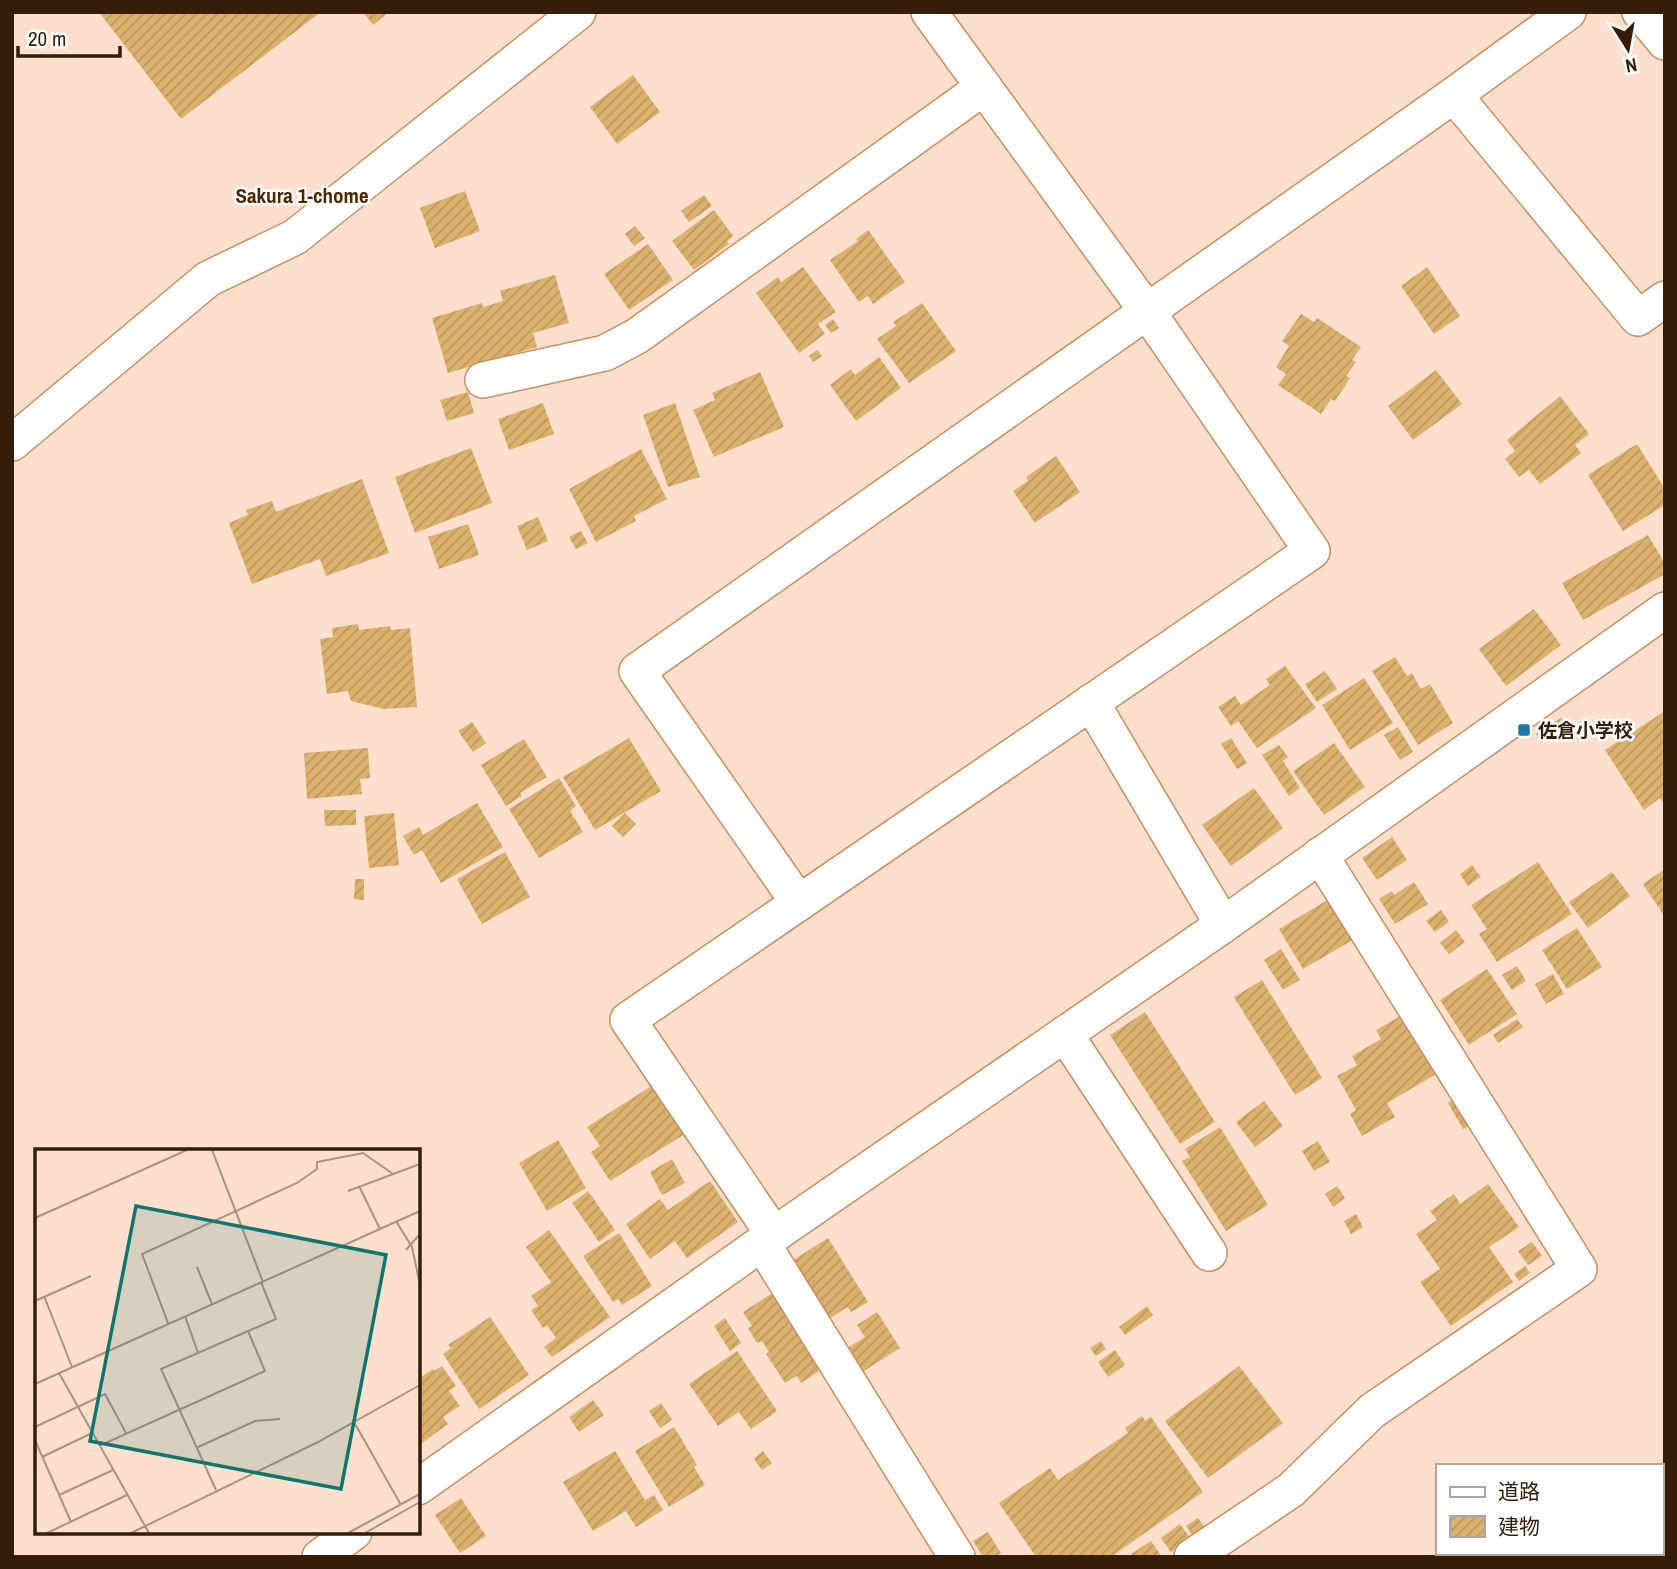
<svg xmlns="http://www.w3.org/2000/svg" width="1677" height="1569" viewBox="0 0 1677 1569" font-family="'Archivo Narrow','Noto Sans JP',sans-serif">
	<defs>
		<pattern id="building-hatch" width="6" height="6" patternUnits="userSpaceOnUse" patternTransform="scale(1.75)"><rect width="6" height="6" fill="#dcb16e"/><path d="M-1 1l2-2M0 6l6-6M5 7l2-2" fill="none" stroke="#bd985e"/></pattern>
	</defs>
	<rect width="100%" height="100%" fill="#fce0cd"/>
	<!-- building -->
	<g fill="url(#building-hatch)">
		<path d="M99 12H321L181 119Z"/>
		<path d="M363 12H389L373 25Z"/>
		<path d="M633 75 660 112 617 144 590 107Z"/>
		<path d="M465 191 480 231 435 248 420 208Z"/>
		<path d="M704 195 712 206 689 222 681 211Z"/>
		<path d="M714 210 733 236 727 241 729 244 694 270 672 241Z"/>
		<path d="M635 226 645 238 634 246 625 234Z"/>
		<path d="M868 230 905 282 873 304 868 296 859 302 830 260 858 241 856 239Z"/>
		<path d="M648 244 673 280 629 310 604 274Z"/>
		<path d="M803 267 836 312 818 324 825 334 799 353 756 293 778 277 781 282Z"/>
		<path d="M1427 267 1460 316 1434 334 1401 286Z"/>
		<path d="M555 275 569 323 533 333 537 347 448 373 432 318 482 303 483 307 503 301 500 291Z"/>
		<path d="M922 303 956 351 909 383 877 339 896 326 893 322Z"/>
		<path d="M1301 314 1314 322 1317 318 1361 347 1352 360 1356 362 1346 376 1350 378 1335 401 1331 399 1321 414 1278 385 1286 374 1276 367 1289 346 1282 341Z"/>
		<path d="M833 319 839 328 831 333 825 325Z"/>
		<path d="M817 350 822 356 813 362 809 356Z"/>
		<path d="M879 357 901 388 856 421 830 385 851 369 855 375Z"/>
		<path d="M1436 370 1462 404 1413 440 1388 406Z"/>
		<path d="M760 372 784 427 714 457 693 410 715 400 712 393Z"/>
		<path d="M468 392 474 413 447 421 440 400Z"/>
		<path d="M1560 396 1589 434 1575 445 1581 453 1540 484 1529 470 1519 477 1505 459 1515 451 1507 440Z"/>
		<path d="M543 403 554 434 509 450 498 419Z"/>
		<path d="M675 403 700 477 668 487 643 415Z"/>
		<path d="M1637 444 1665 489V505L1623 531 1588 475Z"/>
		<path d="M471 448 492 503 415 533 395 477Z"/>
		<path d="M641 449 667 499 634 516 636 521 596 542 569 489Z"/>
		<path d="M1056 456 1080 492 1035 523 1013 491 1028 481 1026 477Z"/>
		<path d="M362 479 389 553 326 576 320 559 252 584 229 523 248 515 246 510 272 501 276 512Z"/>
		<path d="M538 517 548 541 527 550 517 526Z"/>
		<path d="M468 524 479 555 439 569 428 537Z"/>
		<path d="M581 531 588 543 576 549 569 537Z"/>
		<path d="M1648 535 1665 564V574L1583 620 1562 583Z"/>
		<path d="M1534 609 1561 645 1506 686 1479 649Z"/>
		<path d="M358 624 359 630 390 626 391 630 410 628 417 707 384 709 351 701 348 691 327 694 320 639 333 637 332 628Z"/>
		<path d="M1395 657 1407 676 1412 673 1421 689 1430 684 1453 723 1418 745 1372 671Z"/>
		<path d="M1285 666 1316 708 1257 748 1238 721 1231 726 1218 707 1235 696 1241 705 1270 685 1266 679Z"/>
		<path d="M1325 671 1337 689 1317 702 1305 684Z"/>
		<path d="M1364 678 1393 723 1350 750 1322 705Z"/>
		<path d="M1665 711V805L1660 798 1644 810 1605 750Z"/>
		<path d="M1561 718 1566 725 1541 742 1536 734Z"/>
		<path d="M472 722 486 743 473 752 458 731Z"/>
		<path d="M1398 727 1413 752 1400 760 1384 735Z"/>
		<path d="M629 738 661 791 595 830 563 777Z"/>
		<path d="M1231 738 1247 763 1237 769 1221 744Z"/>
		<path d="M524 739 547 777 520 793 522 796 506 806 481 765Z"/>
		<path d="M1334 743 1365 787 1324 815 1293 771Z"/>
		<path d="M1279 745 1288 757 1283 761 1300 788 1289 796 1262 755Z"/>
		<path d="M368 748 370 778 360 779 362 794 307 799 304 753Z"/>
		<path d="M559 778 576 806 570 811 583 832 539 858 509 809Z"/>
		<path d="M1254 788 1283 828 1231 866 1202 825Z"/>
		<path d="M477 803 503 847 441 883 422 850 414 855 403 836 419 827 423 835Z"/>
		<path d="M324 810H356V825L325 826Z"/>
		<path d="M394 813 399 865 369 868 364 816Z"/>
		<path d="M625 813 636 824 623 837 612 826Z"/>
		<path d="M1392 837 1407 860 1377 880 1362 858Z"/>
		<path d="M505 852 530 897 482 924 457 879Z"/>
		<path d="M1538 862 1572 914 1497 962 1479 934 1487 929 1471 905Z"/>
		<path d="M1472 865 1481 877 1468 886 1460 874Z"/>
		<path d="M1665 869V917L1643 884Z"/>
		<path d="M1612 872 1630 896 1588 928 1569 902Z"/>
		<path d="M355 879H364V900L354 899Z"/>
		<path d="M1414 882 1428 904 1395 924 1379 899 1392 891 1394 895Z"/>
		<path d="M1331 898 1356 938 1303 969 1279 929Z"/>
		<path d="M1441 910 1449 922 1435 932 1426 921Z"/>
		<path d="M1577 928 1602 967 1567 989 1542 950Z"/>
		<path d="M1456 930 1465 942 1449 954 1440 943Z"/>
		<path d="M1281 949 1300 980 1283 990 1264 960Z"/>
		<path d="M1517 966 1526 981 1512 990 1502 975Z"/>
		<path d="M1487 969 1517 1014 1469 1045 1440 1000Z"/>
		<path d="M1553 974 1564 994 1546 1004 1535 984Z"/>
		<path d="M1262 980 1322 1078 1295 1095 1234 997Z"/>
		<path d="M1145 1012 1215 1122 1180 1144 1110 1035Z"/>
		<path d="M1404 1014 1438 1073 1387 1103 1395 1117 1362 1136 1350 1114 1356 1110 1337 1076 1357 1065 1352 1056 1381 1039 1376 1030Z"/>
		<path d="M1517 1019 1523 1027 1498 1043 1493 1035Z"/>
		<path d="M653 1085 685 1134 610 1181 591 1152 600 1146 587 1127Z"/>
		<path d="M1458 1097 1474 1123 1463 1129 1448 1103Z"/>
		<path d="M1264 1101 1283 1126 1255 1147 1236 1122Z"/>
		<path d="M1220 1127 1268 1205 1226 1231 1182 1161 1190 1157 1185 1149Z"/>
		<path d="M558 1140 586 1188 547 1211 519 1163Z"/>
		<path d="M1318 1141 1330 1162 1314 1171 1302 1151Z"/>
		<path d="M672 1159 685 1183 662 1195 650 1172Z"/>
		<path d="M710 1181 738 1222 687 1258 675 1241 650 1259 626 1224 660 1199 668 1210Z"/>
		<path d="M1488 1184 1519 1227 1489 1247 1513 1282 1451 1326 1420 1282 1440 1269 1416 1234 1437 1220 1430 1211 1454 1194 1460 1204Z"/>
		<path d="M1337 1186 1345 1198 1333 1207 1325 1194Z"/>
		<path d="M588 1191 615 1230 599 1242 572 1203Z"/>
		<path d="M1356 1214 1363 1227 1351 1234 1344 1221Z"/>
		<path d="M549 1230 610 1317 552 1357 544 1347 556 1338 547 1325 543 1328 531 1310 538 1306 531 1296 551 1282 526 1247Z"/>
		<path d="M619 1233 652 1286 622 1305 618 1299 613 1302 583 1256Z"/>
		<path d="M828 1238 868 1302 851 1312 848 1307 827 1320 790 1262Z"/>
		<path d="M1532 1242 1542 1256 1528 1265 1518 1251Z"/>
		<path d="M1525 1266 1530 1273 1519 1281 1514 1274Z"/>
		<path d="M779 1289 828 1365 801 1383 797 1376 785 1383 766 1354 769 1352 762 1341 757 1343 748 1328 752 1326 743 1312Z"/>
		<path d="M1147 1306 1153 1315 1125 1335 1119 1327Z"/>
		<path d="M877 1312 900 1348 861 1373 846 1349 865 1337 857 1325Z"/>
		<path d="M490 1317 529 1375 479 1409 443 1354 451 1348 448 1345Z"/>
		<path d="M725 1318 741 1343 730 1351 714 1326Z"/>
		<path d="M1101 1341 1106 1349 1096 1356 1090 1348Z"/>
		<path d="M1115 1350 1125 1365 1108 1377 1098 1362Z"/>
		<path d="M737 1351 777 1411 751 1429 739 1412 718 1426 689 1384Z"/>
		<path d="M442 1366 456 1386 449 1391 460 1406 443 1417 448 1424 418 1446V1379L433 1369 434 1371Z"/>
		<path d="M1239 1366 1283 1423 1208 1478 1165 1421Z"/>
		<path d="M593 1400 604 1415 579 1432 569 1417Z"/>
		<path d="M661 1403 672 1420 660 1428 649 1411Z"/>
		<path d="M1142 1416 1145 1421 1151 1417 1203 1492 1111 1557H1036L999 1503 1050 1468 1058 1480 1128 1433 1125 1428Z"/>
		<path d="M674 1427 697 1465 694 1467 705 1485 669 1507 635 1451Z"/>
		<path d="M615 1451 645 1500 654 1495 663 1510 636 1527 626 1511 593 1531 563 1482Z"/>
		<path d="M763 1451 772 1463 762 1470 754 1459Z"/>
		<path d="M461 1498 486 1536 460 1553 435 1515Z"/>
		<path d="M1198 1518 1205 1528 1193 1536 1186 1526Z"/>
		<path d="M1180 1524 1191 1539 1171 1552 1161 1538Z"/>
		<path d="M988 1532 1001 1553 994 1557H983L973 1541Z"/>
		<path d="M1151 1541 1162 1557H1132L1131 1554Z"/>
	</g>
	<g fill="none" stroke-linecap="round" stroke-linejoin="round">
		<defs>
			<g id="minor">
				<path d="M1640 12 1665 42"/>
				<path d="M1454 95 1638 318 1665 299"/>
				<path d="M483 380 605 353 637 336 984 87"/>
				<path d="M12 443 208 279 295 237 578 12"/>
				<path d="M1091 702 1223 925"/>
				<path d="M799 903 637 671 1454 95 1568 12"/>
				<path d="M1065 1034 1209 1253"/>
				<path d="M774 1235 628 1020 1312 551 1147 311 929 12"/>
				<path d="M762 1243 957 1557"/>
				<path d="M418 1487 762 1243 1223 925 1665 610"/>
				<path d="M320 1557 354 1532"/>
				<path d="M1192 1557 1291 1490 1372 1411 1579 1269 1320 855"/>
			</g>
		</defs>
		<!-- minor casing -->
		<use href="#minor" stroke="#cb8d5e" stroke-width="38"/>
		<!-- minor -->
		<use href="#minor" stroke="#fff" stroke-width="35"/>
	</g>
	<!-- markers -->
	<rect fill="#1e78a6" stroke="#fff" stroke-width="2.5" x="1517" y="723" width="14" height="14" rx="3.5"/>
	<g text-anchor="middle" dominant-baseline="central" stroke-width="5" stroke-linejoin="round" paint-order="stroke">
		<!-- poi labels -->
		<g font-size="19" font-weight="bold" fill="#351d09" stroke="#fff" text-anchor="start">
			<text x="1538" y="730">佐倉小学校</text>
		</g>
		<!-- neighbourhood labels -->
		<g font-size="21" font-weight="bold" fill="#4f2500" stroke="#fff">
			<text x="302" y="195">Sakura 1-chome</text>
		</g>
	</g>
	<!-- overview -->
	<g transform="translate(35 1149)">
		<rect width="385" height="385" fill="#fce0cd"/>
		<path fill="none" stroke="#ac927f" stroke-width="2" d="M177 1 228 133M324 37 345 80M313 42 385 15M0 69 152 1M361 72 377 98 385 136M371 101 385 85M162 118 177 155M9 147 37 218M0 152 56 127M150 167 163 204M133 174 107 105 262 34 282 20V13L328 4 358 25M24 224 114 384M0 235 385 62M319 273 366 356M0 278 70 245 91 284M0 291 36 373M64 297 230 222 213 182M161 299 220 272 245 270M7 308 57 284M181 341 126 220 241 170 226 133M24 346 78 321M12 384 92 346M96 384 283 293 385 236M313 384 385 345M330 384 385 353"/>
		<path fill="#0f766e" fill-opacity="0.15" stroke="#0f766e" stroke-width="3.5" d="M101 57 351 106 306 340 55 292Z"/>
		<rect width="385" height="385" fill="none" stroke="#351d09" stroke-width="3.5"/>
	</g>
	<!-- border -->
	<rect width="1677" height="1569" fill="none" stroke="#351d09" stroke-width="28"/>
	<!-- legend -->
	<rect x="1436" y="1464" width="228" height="91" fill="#ffffff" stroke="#aea59d" stroke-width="2"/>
	<rect x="1450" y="1487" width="35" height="10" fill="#ffffff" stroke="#aea59d" stroke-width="2"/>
	<text x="1498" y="1499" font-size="21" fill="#351d09">道路</text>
	<rect x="1450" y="1516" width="35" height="21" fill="url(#building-hatch)" stroke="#aea59d" stroke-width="2"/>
	<text x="1498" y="1534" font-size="21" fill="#351d09">建物</text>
	<!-- north arrow -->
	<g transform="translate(1628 49) rotate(169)" stroke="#ffffff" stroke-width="5" paint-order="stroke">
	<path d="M0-5L12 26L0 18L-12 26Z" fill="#351d09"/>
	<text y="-10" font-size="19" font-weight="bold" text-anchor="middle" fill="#351d09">N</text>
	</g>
	<!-- scale -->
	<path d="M18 46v10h102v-10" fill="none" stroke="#351d09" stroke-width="3.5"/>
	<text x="28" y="46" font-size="21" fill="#351d09" stroke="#ffffff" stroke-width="5" paint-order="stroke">20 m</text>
</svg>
